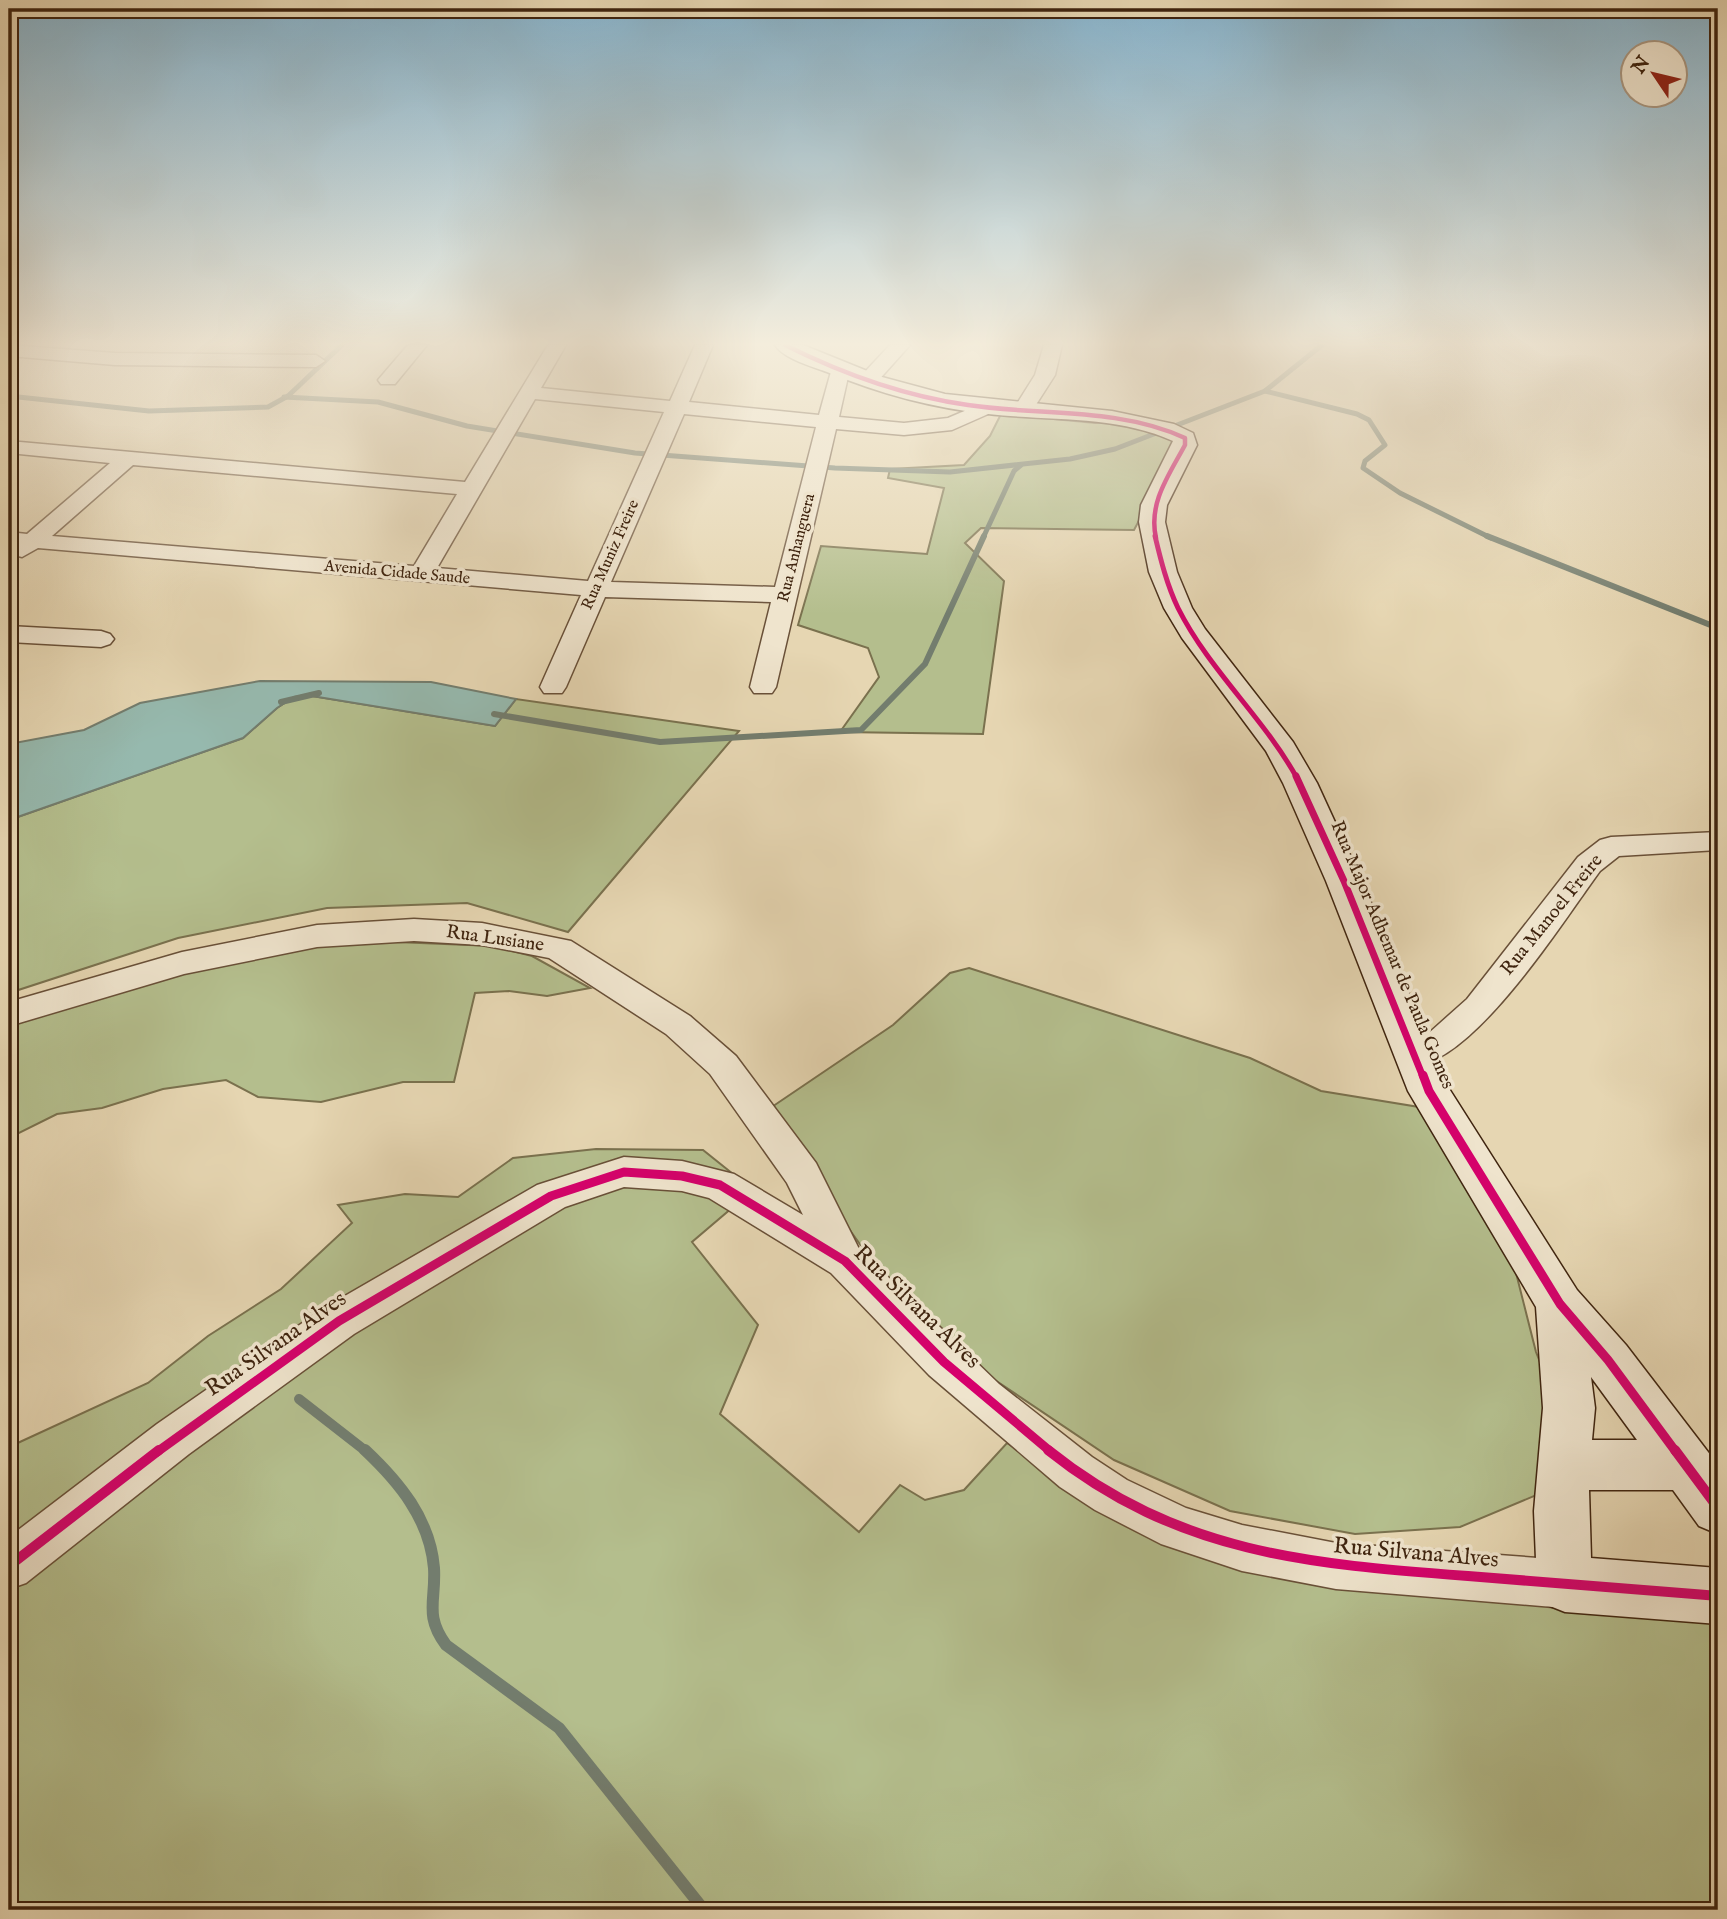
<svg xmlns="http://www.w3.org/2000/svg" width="1727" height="1919" viewBox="0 0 1727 1919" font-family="'IM FELL English',serif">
	<rect width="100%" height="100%" fill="#e6d6b2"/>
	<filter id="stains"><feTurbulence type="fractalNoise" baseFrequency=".00286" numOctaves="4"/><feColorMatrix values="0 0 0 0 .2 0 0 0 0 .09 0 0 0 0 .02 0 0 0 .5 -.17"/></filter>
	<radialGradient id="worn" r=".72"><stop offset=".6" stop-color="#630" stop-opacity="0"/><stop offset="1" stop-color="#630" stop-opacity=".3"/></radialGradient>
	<!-- green -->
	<g fill="#b4be8d" stroke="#7a714e" stroke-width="2">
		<path d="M1001 414 1095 423 1107 421 1182 440 1134 530 981 528 965 543 1004 581 983 734 840 732 879 677 868 648 798 625 821 546 927 554 944 488 888 478 890 469 964 465 990 436Z"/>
		<path d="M306 695 495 726 516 699 739 731 568 932 467 903 327 908 178 938 9 993V820L243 738 277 708 294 697Z"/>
		<path d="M347 940 493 946 532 956 590 988 547 996 509 991 475 993 454 1082H403L321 1102 258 1097 226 1080 163 1089 102 1108 57 1114 9 1138V1024L192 969Z"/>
		<path d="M969 968 1250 1058 1321 1091 1431 1109 1515 1269 1536 1352 1569 1435 1546 1491 1460 1527 1355 1534 1230 1511 1114 1460 980 1370 884 1278 817 1184 760 1115 893 1025 950 973Z"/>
		<path d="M596 1149 703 1150 753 1190 692 1242 758 1325 720 1414 859 1532 900 1485 925 1500 964 1490 1007 1443 1114 1511 1432 1591 1718 1606V1910H9V1447L148 1383 208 1336 281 1289 352 1223 338 1205 405 1194 458 1197 513 1158Z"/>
	</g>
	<!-- water -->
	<path fill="#96b9ae" stroke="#737d6e" stroke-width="2" d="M260 681 431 682 516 699 495 726 306 695 294 697 277 708 243 738 9 820V744L84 730 140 703Z"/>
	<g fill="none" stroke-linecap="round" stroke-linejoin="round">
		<!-- stream-far3 -->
		<g stroke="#737d6e" stroke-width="5">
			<path d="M1265 391 1357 414 1369 420 1385 445 1365 461 1363 468 1400 493 1491 538"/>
			<path d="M9 396 149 411 268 407 288 396 342 345"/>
			<path d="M284 397 378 402 467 426 635 453 835 468 950 472 1070 459 1115 449 1265 391 1322 345"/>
			<path d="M983 538 1014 471 1021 465"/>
		</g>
		<!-- stream-far2 -->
		<g stroke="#737d6e" stroke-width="6">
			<path d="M1487 536 1718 628"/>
			<path d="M281 702 319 693"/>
			<path d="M494 714 660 742 861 730 925 664 984 536"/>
		</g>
		<!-- stream-far1 -->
		<path stroke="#737d6e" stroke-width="10" d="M299 1399 367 1452"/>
		<!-- stream -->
		<path stroke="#737d6e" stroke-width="12" d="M365 1450C399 1482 430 1519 434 1568 436 1601 424 1615 446 1645L559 1728 704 1910"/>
		<defs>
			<g id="street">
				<path d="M9 345 115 353 316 355 325 361 316 367 115 365 9 356Z"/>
				<path d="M408 345H427L395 384H381L378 380Z"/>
				<path d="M548 345H566L541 388 670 401 695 345H713L689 402 819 415 832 368 841 362 850 368 839 417 904 423 948 418 988 401 998 407 995 411 952 430 904 435 836 429 776 687 772 693H754L750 687 771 602 605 597 566 687 562 693H544L540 687 581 595 38 548 22 557 14 555 10 550 13 546H9V532L27 534 110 463 9 453V441L465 482ZM535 399 664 412 588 581 437 568ZM684 414 816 427 775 587 611 582ZM133 465 457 494 414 566 52 536Z"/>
				<path d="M890 345H910L876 383H862L859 379 862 375Z"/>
				<path d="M1044 345H1062L1055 375 1030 414H1016L1013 410 1035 375Z"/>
				<path d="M9 626 101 631 110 634 114 639 110 644 101 647 9 642Z"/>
				<path d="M1718 832V850L1619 856 1600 871C1567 915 1463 1082 1403 1064L1398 1055 1403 1046 1430 1032 1467 999 1578 857 1600 840 1611 837Z"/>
				<path d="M414 919 482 923 571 941 690 1016 736 1056 816 1163 859 1249 999 1384 1092 1457 1127 1480 1186 1508 1242 1525 1336 1543 1565 1560 1582 1567 1589 1584 1582 1601 1565 1608 1336 1589 1242 1571 1161 1544 1095 1510 1060 1487 929 1375 831 1273 709 1198 682 1191 624 1187 565 1207 354 1334 189 1454 26 1583 9 1589V1537L157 1424 324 1308 537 1185 624 1157 682 1161 734 1174 803 1215 787 1183 710 1074 666 1034 549 958 482 945 414 941 317 947 184 974 9 1026V1002L182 952 317 925Z"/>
			</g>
			<path id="secondary" d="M775 345H803L882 377 945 394 1112 411 1174 424 1193 433 1197 445 1167 505 1165 522 1177 572 1192 608 1205 629 1293 742 1317 783 1362 881 1448 1087 1577 1290 1626 1345 1718 1465V1534L1699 1526 1673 1490H1589L1591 1558 1718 1568V1624L1565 1612 1545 1604 1537 1584 1534 1511 1543 1408 1536 1307 1408 1091 1326 881 1283 783 1266 751 1182 638 1164 608 1149 572 1139 522 1141 505 1173 441C1117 415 1048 421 988 414 932 408 878 393 827 372 811 366 784 359 775 345ZM1591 1377 1637 1440H1592L1595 1408Z"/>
		</defs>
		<!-- street casing -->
		<use href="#street" stroke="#695038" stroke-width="3"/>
		<!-- secondary casing -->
		<use href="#secondary" stroke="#3f240f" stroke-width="3"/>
		<!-- street -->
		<use href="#street" fill="#efe4cd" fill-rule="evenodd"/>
		<!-- secondary -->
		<use href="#secondary" fill="#efe4cd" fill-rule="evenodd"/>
		<defs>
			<path id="cycleway-far4" d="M785 345C843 374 904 396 968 405 1040 416 1118 407 1185 438V445C1169 475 1148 503 1156 538"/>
			<path id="cycleway-far3" d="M1155 536C1161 561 1167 585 1178 608 1209 670 1263 717 1297 778"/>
			<path id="cycleway-far2" d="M1296 776 1344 881 1423 1077"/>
			<g id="cycleway-far1">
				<path d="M1423 1075 1429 1091 1560 1304 1608 1360 1676 1452"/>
				<path d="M157 1452 339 1321 551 1196 624 1172 682 1176 720 1185 845 1261 944 1362 1051 1452"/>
			</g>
			<g id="cycleway">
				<path d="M1048 1450C1178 1554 1310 1564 1468 1576 1552 1583 1635 1589 1718 1596"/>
				<path d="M1675 1450 1718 1508"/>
				<path d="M9 1566 159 1450"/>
			</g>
		</defs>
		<!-- cycleway-far4 casing -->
		<use href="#cycleway-far4" stroke="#efe4cd" stroke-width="7"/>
		<!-- cycleway-far3 casing -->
		<use href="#cycleway-far3" stroke="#efe4cd" stroke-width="9"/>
		<!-- cycleway-far2 casing -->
		<use href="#cycleway-far2" stroke="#efe4cd" stroke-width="11"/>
		<!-- cycleway-far1 casing -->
		<use href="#cycleway-far1" stroke="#efe4cd" stroke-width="13"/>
		<!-- cycleway casing -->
		<use href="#cycleway" stroke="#efe4cd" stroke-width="15"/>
		<!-- cycleway-far4 -->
		<use href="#cycleway-far4" stroke="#d6006c" stroke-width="4.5"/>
		<!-- cycleway-far3 -->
		<use href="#cycleway-far3" stroke="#d6006c" stroke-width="5"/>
		<!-- cycleway-far2 -->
		<use href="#cycleway-far2" stroke="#d6006c" stroke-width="7"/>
		<!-- cycleway-far1 -->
		<use href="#cycleway-far1" stroke="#d6006c" stroke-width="9"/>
		<!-- cycleway -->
		<use href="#cycleway" stroke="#d6006c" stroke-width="10"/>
	</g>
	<!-- sky -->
	<linearGradient id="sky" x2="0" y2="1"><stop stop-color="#87b6d1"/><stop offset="0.56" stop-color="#f4eddc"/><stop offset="1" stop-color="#f4eddc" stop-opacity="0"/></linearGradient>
	<rect width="1727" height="614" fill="url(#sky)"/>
	<g text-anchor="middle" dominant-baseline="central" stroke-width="7" stroke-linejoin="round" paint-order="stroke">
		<!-- far-street labels -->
		<g font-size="16" fill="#3f240f" stroke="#efe4cd">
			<text transform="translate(797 548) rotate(-76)">Rua Anhanguera</text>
			<text transform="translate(611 555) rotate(-66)">Rua Muniz Freire</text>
			<text transform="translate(397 573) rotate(5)">Avenida Cidade Saude</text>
		</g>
		<!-- street labels -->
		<g font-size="19" fill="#3f240f" stroke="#efe4cd">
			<text transform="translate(1552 915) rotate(-51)">Rua Manoel Freire</text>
			<text transform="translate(495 939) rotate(8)">Rua Lusiane</text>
			<text transform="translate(1392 955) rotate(67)">Rua Major Adhemar de Paula Gomes</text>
		</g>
		<!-- near-street labels -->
		<g font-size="23" fill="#3f240f" stroke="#efe4cd">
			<text transform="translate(917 1307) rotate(44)">Rua Silvana Alves</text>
			<text transform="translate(276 1344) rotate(-35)">Rua Silvana Alves</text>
			<text transform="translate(1416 1553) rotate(5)">Rua Silvana Alves</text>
		</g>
	</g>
	<!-- margin -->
	<rect width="1727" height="1919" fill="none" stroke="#e6d6b2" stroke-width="35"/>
	<rect x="10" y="10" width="1706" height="1898" fill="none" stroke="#3f240f" stroke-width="3.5"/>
	<rect x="18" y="18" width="1692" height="1884" fill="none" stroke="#3f240f" stroke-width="2"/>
	<!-- north arrow -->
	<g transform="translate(1654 74) rotate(305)"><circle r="33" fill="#efe4cd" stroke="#a99781" stroke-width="2"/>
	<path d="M0-5L12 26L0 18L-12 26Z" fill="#8f2418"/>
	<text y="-10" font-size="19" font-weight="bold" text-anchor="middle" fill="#3f240f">N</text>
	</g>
	<rect width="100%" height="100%" filter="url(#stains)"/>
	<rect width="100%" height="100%" fill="url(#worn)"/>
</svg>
